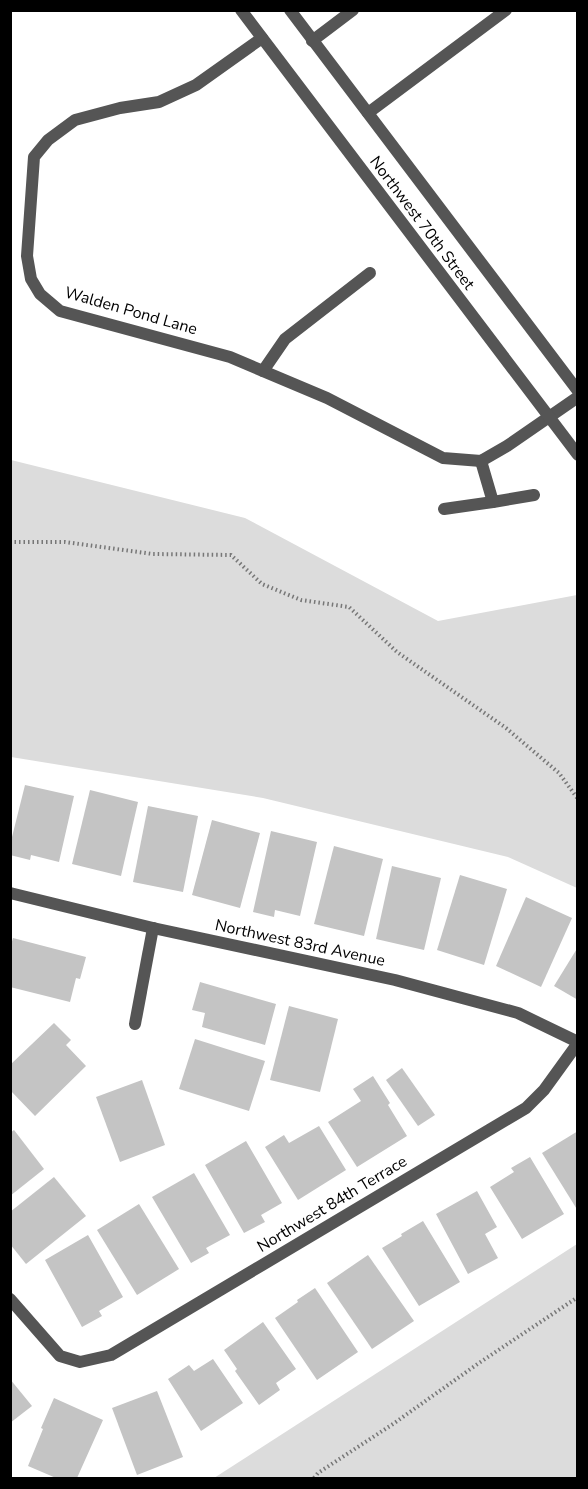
<svg xmlns="http://www.w3.org/2000/svg" width="588" height="1489" viewBox="0 0 588 1489" font-family="'Nunito Sans',sans-serif">
	<rect width="100%" height="100%" fill="#fff"/>
	<!-- green -->
	<g fill="#dcdcdc">
		<path d="M11 460 245 518 438 621 577 595V888L508 857 263 798 11 757Z"/>
		<path d="M577 1244V1478H214Z"/>
	</g>
	<!-- building -->
	<g fill="#c4c4c4">
		<path d="M25 785 74 796 59 862 31 855 30 860 10 855V845Z"/>
		<path d="M90 790 138 802 121 876 72 864Z"/>
		<path d="M148 806 198 816 183 892 133 882Z"/>
		<path d="M212 820 260 833 240 908 192 895Z"/>
		<path d="M271 831 317 842 300 916 275 910 274 917 253 912Z"/>
		<path d="M334 846 383 859 364 936 314 924Z"/>
		<path d="M392 866 441 878 424 950 376 939Z"/>
		<path d="M460 875 507 889 484 965 437 950Z"/>
		<path d="M526 897 572 918 541 987 496 966Z"/>
		<path d="M13 938 86 957 80 979 76 978 70 1002 10 987V948Z"/>
		<path d="M578 947V1000L554 986Z"/>
		<path d="M200 982 276 1004 265 1045 202 1027 205 1013 192 1010Z"/>
		<path d="M289 1006 338 1019 320 1092 270 1080Z"/>
		<path d="M54 1023 71 1040 66 1045 86 1066 35 1116 10 1090V1065Z"/>
		<path d="M195 1039 265 1061 249 1111 179 1089Z"/>
		<path d="M402 1068 435 1115 418 1126 386 1080Z"/>
		<path d="M373 1076 390 1103 388 1105 407 1136 357 1167 328 1122 361 1101 353 1089Z"/>
		<path d="M142 1080 165 1145 120 1162 96 1097Z"/>
		<path d="M319 1126 346 1170 298 1200 265 1147 284 1135 289 1143Z"/>
		<path d="M14 1130 44 1169 10 1196V1133Z"/>
		<path d="M578 1131V1211L542 1153Z"/>
		<path d="M246 1141 282 1203 261 1215 265 1222 244 1233 205 1165Z"/>
		<path d="M530 1157 564 1214 522 1239 490 1187 514 1172 511 1168Z"/>
		<path d="M194 1173 230 1235 206 1248 209 1253 191 1263 152 1197Z"/>
		<path d="M54 1177 86 1216 26 1264 10 1244V1212Z"/>
		<path d="M477 1191 497 1227 485 1234 498 1258 468 1274 436 1214Z"/>
		<path d="M139 1204 179 1269 137 1295 97 1230Z"/>
		<path d="M423 1221 460 1282 419 1306 382 1248 402 1236 401 1234Z"/>
		<path d="M88 1235 123 1297 99 1311 102 1316 82 1327 45 1260Z"/>
		<path d="M368 1255 414 1321 372 1349 327 1283Z"/>
		<path d="M315 1288 358 1352 317 1380 275 1318 298 1302 297 1300Z"/>
		<path d="M263 1322 296 1369 276 1383 280 1390 259 1405 235 1371 237 1369 224 1350Z"/>
		<path d="M213 1359 243 1403 201 1431 168 1379 189 1365 194 1371Z"/>
		<path d="M10 1379 32 1406 10 1423Z"/>
		<path d="M157 1391 183 1457 137 1475 112 1408Z"/>
		<path d="M54 1398 103 1420 77 1478H56L28 1466 43 1429 41 1428Z"/>
	</g>
	<g fill="none" stroke-linecap="round" stroke-linejoin="round">
		<!-- path -->
		<g stroke="#777" stroke-width="4" stroke-dasharray="1.5 3" stroke-linecap="butt">
			<path d="M10 542H65L153 554 231 555 262 584 301 600 349 607 397 652 506 728 559 773 578 799"/>
			<path d="M314 1478 318 1473 393 1424 479 1363 578 1297"/>
		</g>
		<!-- service -->
		<g stroke="#555" stroke-width="12">
			<path d="M312 41 353 10"/>
			<path d="M368 113 506 10"/>
			<path d="M263 371 285 339 370 273"/>
			<path d="M493 502 534 495"/>
			<path d="M444 509 493 502 481 461"/>
		</g>
		<!-- minor -->
		<g stroke="#555" stroke-width="12">
			<path d="M262 38 196 85 159 102 120 108 75 120 48 140 34 157 27 256 31 279 40 294 60 311 230 357 327 398 443 458 481 461 507 446 578 397"/>
			<path d="M10 893 153 928 395 980 518 1013 578 1042"/>
			<path d="M135 1024 153 928"/>
			<path d="M10 1299 60 1356 80 1362 111 1355 526 1108 544 1090 578 1043"/>
		</g>
		<!-- tertiary -->
		<g stroke="#555" stroke-width="12">
			<path d="M241 10 578 455"/>
			<path d="M290 10 578 391"/>
		</g>
	</g>
	<g text-anchor="middle" dominant-baseline="central" stroke-width="5" stroke-linejoin="round" paint-order="stroke">
		<!-- street labels -->
		<g font-size="16" fill="#000" stroke="#fff">
			<text transform="translate(422 223) rotate(53)">Northwest 70th Street</text>
			<text transform="translate(131 311) rotate(16)">Walden Pond Lane</text>
			<text transform="translate(300 943) rotate(12)">Northwest 83rd Avenue</text>
			<text transform="translate(332 1204) rotate(-31)">Northwest 84th Terrace</text>
		</g>
	</g>
	<!-- border -->
	<rect width="588" height="1489" fill="none" stroke="#000000" stroke-width="24"/>
</svg>
